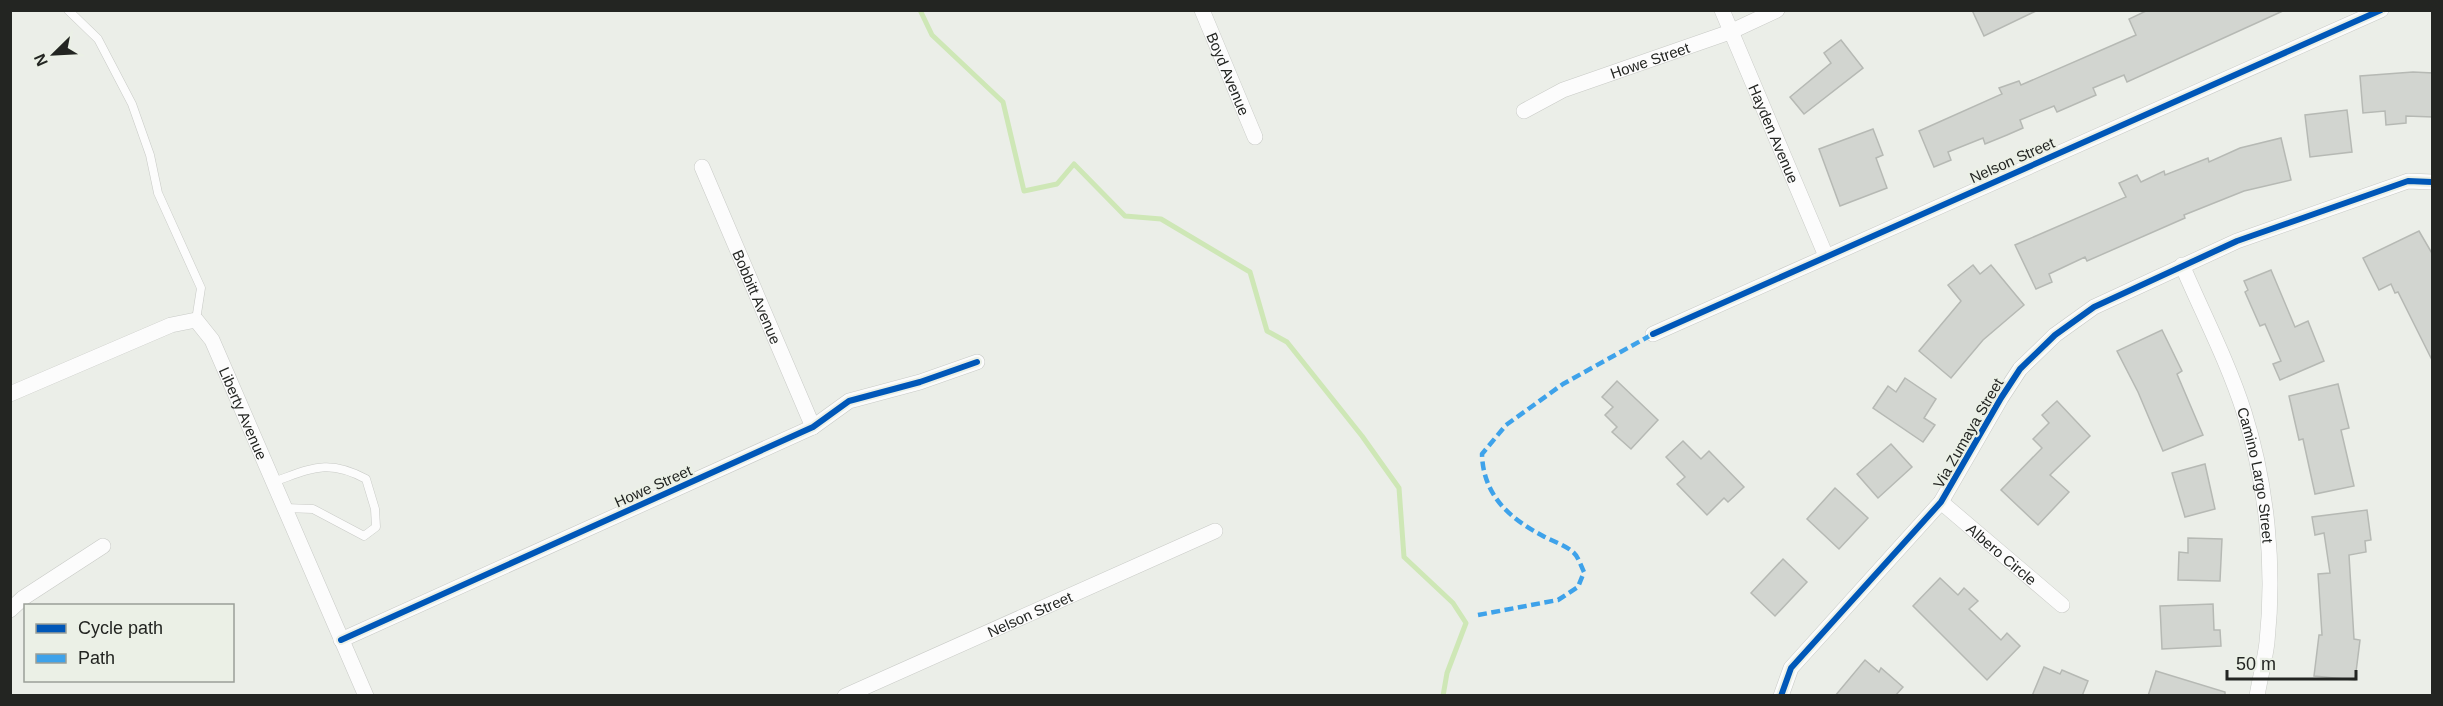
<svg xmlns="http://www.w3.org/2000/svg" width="2443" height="706" viewBox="0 0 2443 706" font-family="Helvetica,sans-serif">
	<rect width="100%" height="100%" fill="#ebeee8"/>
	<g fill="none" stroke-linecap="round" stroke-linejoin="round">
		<!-- stream -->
		<path stroke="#cee7b6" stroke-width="5" d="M920 10 932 35 1003 102 1024 191 1057 184 1074 164 1125 216 1161 219 1250 272 1267 331 1287 342 1362 436 1399 488 1404 557 1453 603 1466 623 1447 673 1443 696"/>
	</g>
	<!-- building -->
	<g fill="#d2d5d0" stroke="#b6b9b4" stroke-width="1.5">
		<path d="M1972 10H2038L1984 36Z"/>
		<path d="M2148 10H2285L2127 82 2124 75 2093 88 2096 95 2057 112 2054 106 2020 120 2023 128 2007 135 1985 144 1983 138 1948 152 1951 160 1934 167 1919 131 2002 94 1999 88 2019 81 2021 85 2136 35 2129 19Z"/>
		<path d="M1841 40 1863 68 1804 114 1790 97 1831 63 1824 53Z"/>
		<path d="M2413 72 2433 73V117L2406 116V123L2386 125 2385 111 2363 113 2360 76Z"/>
		<path d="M2347 110 2352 152 2310 157 2305 115Z"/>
		<path d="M1873 129 1883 155 1876 158 1887 188 1840 206 1819 149Z"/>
		<path d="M2281 138 2291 180 2244 191 2184 215 2185 218 2087 261 2085 257 2049 274 2052 282 2036 289 2015 245 2126 197 2119 183 2137 175 2141 182 2164 171 2165 175 2208 158 2209 162 2240 148Z"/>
		<path d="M2419 231 2433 255V362L2398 292 2395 293 2391 284 2379 290 2363 258Z"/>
		<path d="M1973 265 1980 274 1991 265 2024 305 1983 340 1951 378 1919 351 1961 301 1948 285Z"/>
		<path d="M2271 270 2295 327 2308 321 2324 361 2280 380 2273 364 2281 361 2265 324 2260 326 2245 292 2248 290 2244 281Z"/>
		<path d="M2162 330 2182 371 2177 374 2203 435 2163 451 2138 392 2117 351Z"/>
		<path d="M1905 378 1936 399 1924 418 1935 425 1923 442 1873 408 1888 386 1896 392Z"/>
		<path d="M1617 381 1658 420 1631 449 1612 432 1617 427 1605 415 1613 407 1602 397Z"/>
		<path d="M2338 384 2349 428 2341 430 2354 486 2315 494 2303 439 2299 440 2289 396Z"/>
		<path d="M2057 401 2090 436 2050 475 2069 492 2038 525 2001 490 2042 448 2033 439 2049 423 2042 415Z"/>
		<path d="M1683 441 1701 459 1709 451 1744 487 1728 502 1724 498 1707 515 1677 484 1685 477 1666 457Z"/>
		<path d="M1891 444 1912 467 1878 498 1857 474Z"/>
		<path d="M2205 464 2215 509 2185 517 2172 473Z"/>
		<path d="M1835 488 1868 518 1839 549 1807 519Z"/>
		<path d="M2367 510 2371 540 2365 541 2366 552 2349 555 2354 639 2360 640 2355 680 2314 676 2319 635H2322L2318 574 2330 573 2324 533 2315 535 2312 517Z"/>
		<path d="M2188 538 2222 539 2220 581 2178 580 2179 552 2188 553Z"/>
		<path d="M1783 559 1807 582 1775 616 1751 593Z"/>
		<path d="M1940 578 1958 595 1964 588 1978 601 1969 609 2001 640 2007 633 2020 646 1987 680 1913 606Z"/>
		<path d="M2213 604 2214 630H2220L2221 646 2162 649 2160 606Z"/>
		<path d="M1865 660 1879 672 1881 668 1903 687 1895 696H1835Z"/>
		<path d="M2044 667 2060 674 2062 670 2088 681 2082 696H2032Z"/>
		<path d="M2156 671 2225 692V696H2148Z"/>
	</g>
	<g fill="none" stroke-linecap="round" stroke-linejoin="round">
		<defs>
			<g id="lane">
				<path d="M68 10 98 39 132 104 150 155 158 193 201 288 196 320"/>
				<path d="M273 482C311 469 327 458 366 479L375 509 376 527 364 536 313 509 285 508"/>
			</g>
			<g id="street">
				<path id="s1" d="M1202 10 1255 137"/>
				<path id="s2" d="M1722 10 1826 256"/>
				<path id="s3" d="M1524 111 1563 90 1730 32 1777 10"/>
				<path id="s4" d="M702 167 813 427"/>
				<path id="s5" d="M2182 265C2203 314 2228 362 2244 412 2267 485 2275 566 2267 642 2265 660 2260 678 2257 696"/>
				<path d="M1653 334 2381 10"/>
				<path id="s6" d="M10 394 171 325 196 320 212 340 366 696"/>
				<path id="s7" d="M1941 502 2062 605"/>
				<path d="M10 610 23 598 103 546"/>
				<path d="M341 640 813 427 849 401 920 382 977 362"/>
				<path id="s8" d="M845 696 1215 531"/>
				<path d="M1781 696 1791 668 1941 502 2001 398 2020 369 2055 335 2094 307 2237 241 2408 181 2432 182"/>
			</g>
		</defs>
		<!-- lane casing -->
		<use href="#lane" stroke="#c8cac6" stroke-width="9"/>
		<!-- street casing -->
		<use href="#street" stroke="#c8cac6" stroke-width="16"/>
		<!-- lane -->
		<use href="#lane" stroke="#fcfcfc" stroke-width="8"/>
		<!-- street -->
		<use href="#street" stroke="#fcfcfc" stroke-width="15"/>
		<!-- quiet -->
		<path stroke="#3ea2ea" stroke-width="4.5" stroke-dasharray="9 4.5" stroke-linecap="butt" d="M1478 615 1558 600 1578 587 1584 572C1581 566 1578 556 1573 552 1565 545 1552 541 1543 536 1509 518 1483 495 1482 454L1506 425 1563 384 1653 334"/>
		<defs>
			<g id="cycleway">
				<path d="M1653 334 2381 10"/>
				<path d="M341 640 813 427 849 401 920 382 977 362"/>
				<path d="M1781 696 1791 668 1941 502 2001 398 2020 369 2055 335 2094 307 2237 241 2408 181 2432 182"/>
			</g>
		</defs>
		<!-- cycleway casing -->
		<use href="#cycleway" stroke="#ebf0e6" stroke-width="10"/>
		<!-- cycleway -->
		<use href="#cycleway" stroke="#0057b8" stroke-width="6"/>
	</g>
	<g text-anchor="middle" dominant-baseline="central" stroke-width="4.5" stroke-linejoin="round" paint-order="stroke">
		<!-- street labels -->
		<g font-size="15" fill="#232522" stroke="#ebf0e6">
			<text stroke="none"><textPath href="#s3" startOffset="136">Howe Street</textPath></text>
			<text stroke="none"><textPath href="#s1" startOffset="69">Boyd Avenue</textPath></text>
			<text stroke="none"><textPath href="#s2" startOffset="134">Hayden Avenue</textPath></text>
			<text transform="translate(2012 160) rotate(-24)">Nelson Street</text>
			<text stroke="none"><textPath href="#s4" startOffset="141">Bobbitt Avenue</textPath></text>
			<text stroke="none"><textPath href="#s6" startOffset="306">Liberty Avenue</textPath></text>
			<text transform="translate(1968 433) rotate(-60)">Via Zumaya Street</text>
			<text stroke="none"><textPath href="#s5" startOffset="224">Camino Largo Street</textPath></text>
			<text transform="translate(653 486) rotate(-24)">Howe Street</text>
			<text stroke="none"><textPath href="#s7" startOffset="80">Albero Circle</textPath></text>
			<text stroke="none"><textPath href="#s8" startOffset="202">Nelson Street</textPath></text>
		</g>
	</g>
	<!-- border -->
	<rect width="2443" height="706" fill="none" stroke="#232522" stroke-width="24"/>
	<!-- legend -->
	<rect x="24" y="604" width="210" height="78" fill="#ebf0e6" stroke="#9b9f98" stroke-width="1.5"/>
	<rect x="36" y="624" width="30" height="9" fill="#0057b8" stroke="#9b9f98" stroke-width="1.5"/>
	<text x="78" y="634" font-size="18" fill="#232522">Cycle path</text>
	<rect x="36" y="654" width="30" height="9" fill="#3ea2ea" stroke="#9b9f98" stroke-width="1.5"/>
	<text x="78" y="664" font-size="18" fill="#232522">Path</text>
	<!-- north arrow -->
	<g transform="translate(54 54) rotate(246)" stroke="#ebf0e6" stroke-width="4.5" paint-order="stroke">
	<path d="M0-4.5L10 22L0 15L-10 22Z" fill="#232522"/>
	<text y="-9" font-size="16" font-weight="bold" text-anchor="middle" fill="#232522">N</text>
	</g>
	<!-- scale -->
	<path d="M2227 670v9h129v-9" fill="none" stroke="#232522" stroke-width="3"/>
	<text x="2236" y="670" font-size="18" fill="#232522" stroke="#ebf0e6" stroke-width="4.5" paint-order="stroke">50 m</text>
</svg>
